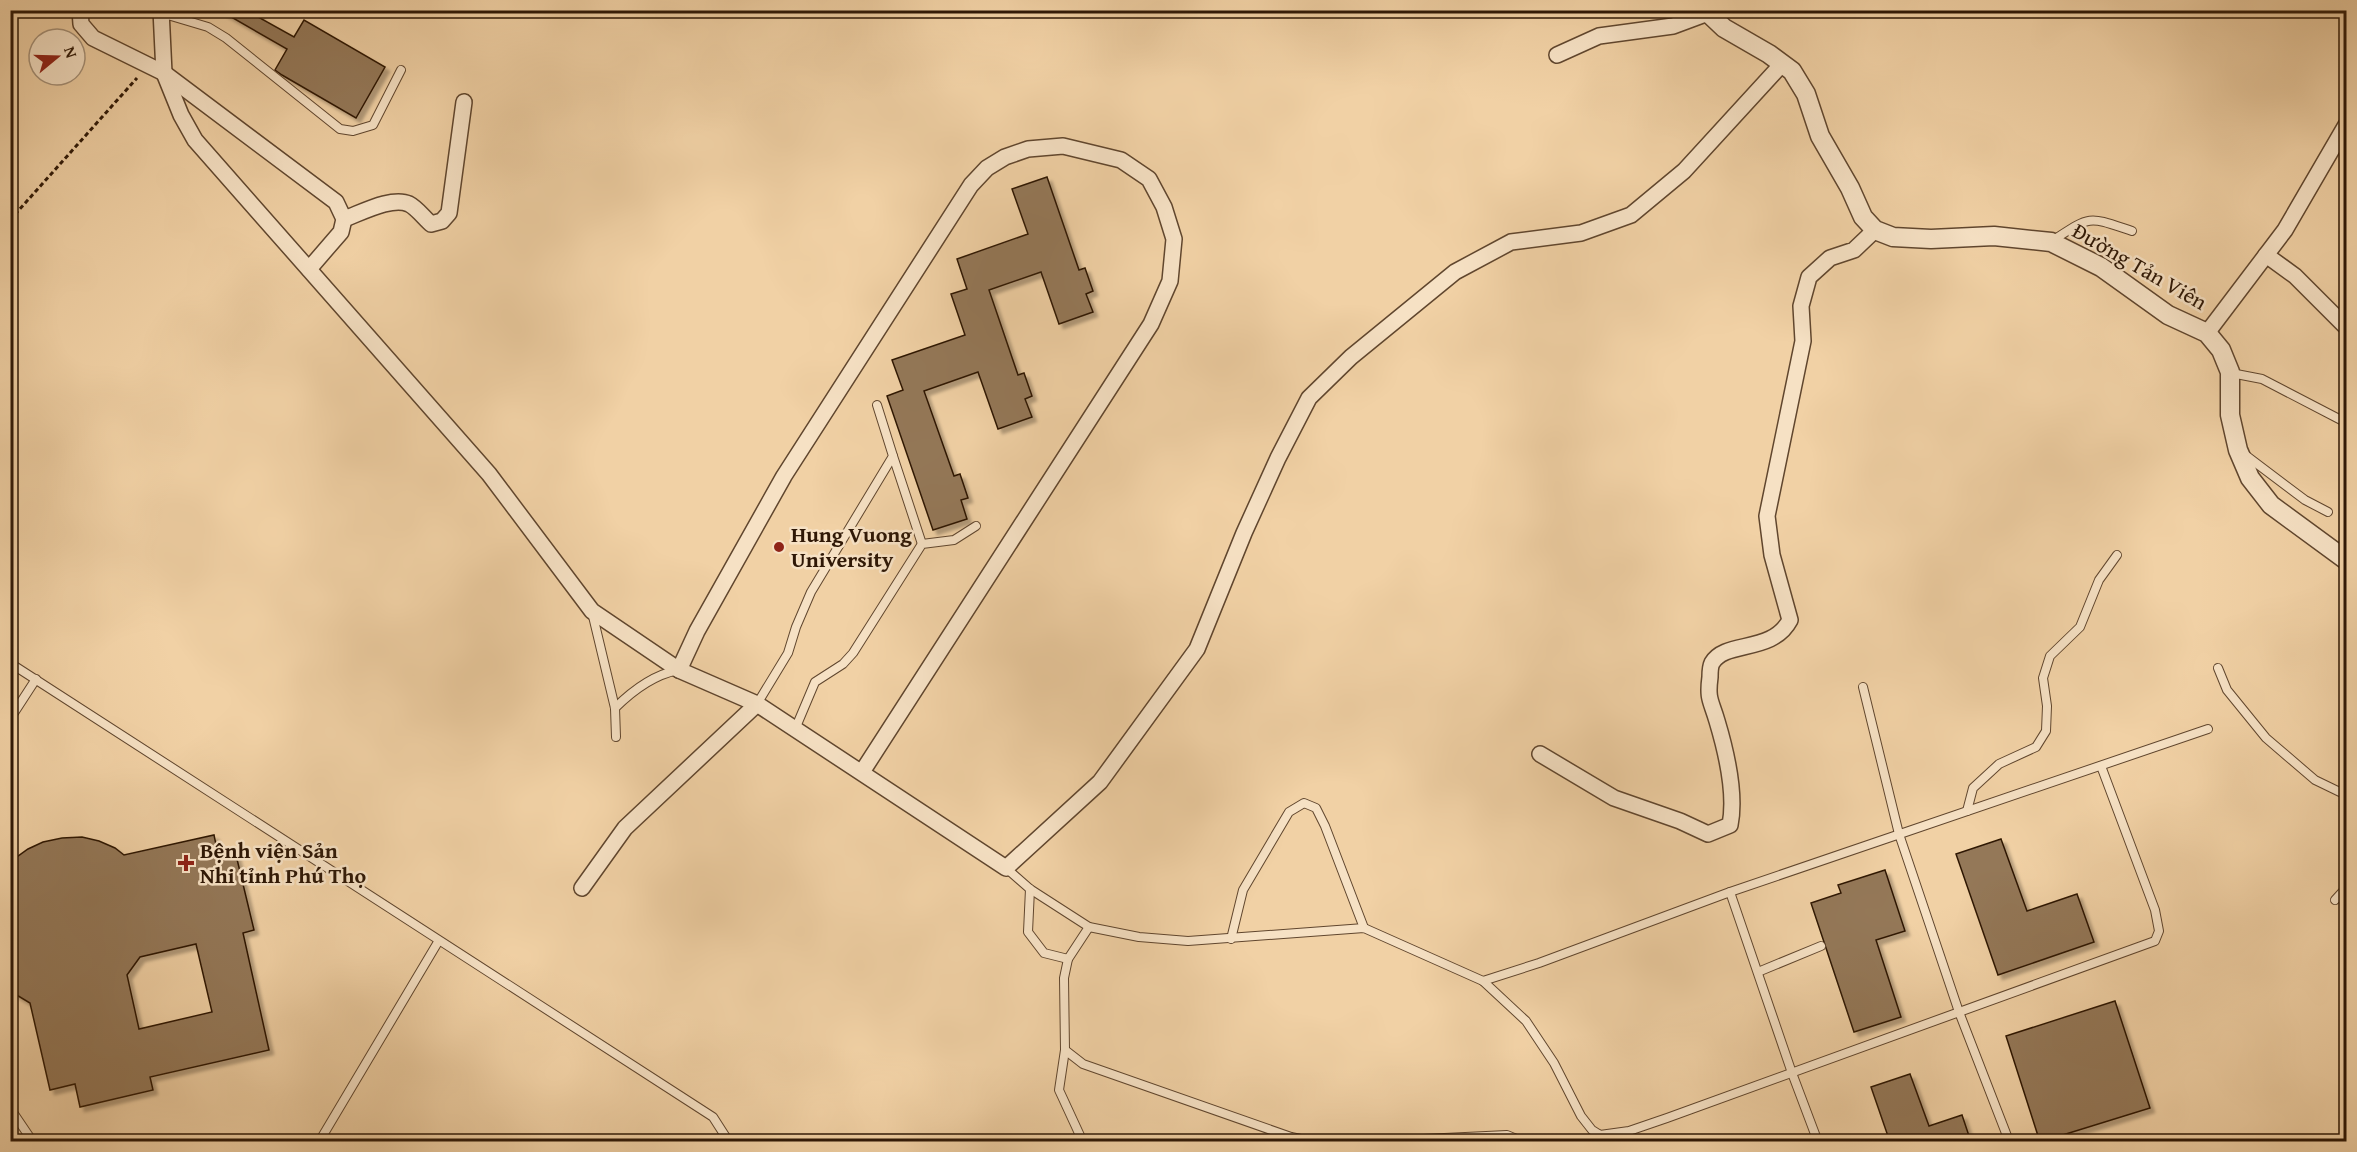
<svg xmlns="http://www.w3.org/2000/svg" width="2357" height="1152" viewBox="0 0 2357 1152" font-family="'Gentium Book Plus',serif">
	<defs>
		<filter id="shadow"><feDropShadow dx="4.5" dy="4.5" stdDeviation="1.5" flood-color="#0004"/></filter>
	</defs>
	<rect width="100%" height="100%" fill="#f1d1a5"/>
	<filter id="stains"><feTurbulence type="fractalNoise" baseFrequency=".00333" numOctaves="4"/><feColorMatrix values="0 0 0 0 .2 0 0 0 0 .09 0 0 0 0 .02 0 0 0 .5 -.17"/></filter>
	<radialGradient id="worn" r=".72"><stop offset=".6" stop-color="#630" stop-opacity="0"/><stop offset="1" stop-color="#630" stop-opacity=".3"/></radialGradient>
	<!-- building -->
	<g fill="#947859" stroke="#2f1806" stroke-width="1.5" fill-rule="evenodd" filter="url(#shadow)">
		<path d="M219 10H261L258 17 294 37 304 20 385 67 356 118 282 75 275 70 287 49Z"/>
		<path d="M1047 177 1079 270 1085 268 1093 291 1086 294 1093 312 1059 324 1041 272 989 290 1018 375 1024 373 1032 396 1025 399 1032 417 998 429 978 372 924 391 954 476 960 474 968 498 961 500 967 519 933 530 887 396 903 390 892 360 965 335 951 294 967 289 957 259 1028 234 1012 189Z"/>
		<path d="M214 835 219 859 236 855 254 930 243 933 269 1050 150 1077 153 1090 80 1107 75 1084 50 1090 30 1003 10 991V862L28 849 43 842 62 838 82 837 99 841 115 848 124 855ZM196 944 212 1012 139 1029 127 975 140 957Z"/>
		<path d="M2001 839 2027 911 2077 894 2094 942 1998 975 1956 854Z"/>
		<path d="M1885 870 1905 931 1876 940 1901 1017 1854 1032 1811 903 1841 893 1838 885Z"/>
		<path d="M2115 1001 2150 1108 2040 1142 2006 1036Z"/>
		<path d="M1910 1074 1929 1126 1962 1115 1971 1142H1890L1871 1087Z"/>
	</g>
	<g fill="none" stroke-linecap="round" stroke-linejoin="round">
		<defs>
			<g id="service">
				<path d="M161 13 208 27 226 38 340 129 353 131 373 125 401 70"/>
				<path d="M2052 241C2092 215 2087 216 2132 231"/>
				<path d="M2231 373 2262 379 2341 420"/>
				<path d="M2244 454 2305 500 2328 512"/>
				<path d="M893 456 922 544"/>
				<path d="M592 612 615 708 616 737"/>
				<path d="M10 663 713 1117 729 1142"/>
				<path d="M2218 668 2227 690 2266 738 2315 780 2346 795"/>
				<path d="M1863 687 1899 834 1959 1012 2009 1141"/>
				<path d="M757 704 788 653 796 627 811 592 893 456 877 405"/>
				<path d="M615 708C633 690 653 675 678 670"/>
				<path d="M10 719 36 679"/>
				<path d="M796 727 815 682 843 664 853 653 922 544 954 540 976 526"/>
				<path d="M1967 811 1973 788 1999 764 2036 747 2046 731 2047 706 2043 678 2050 656 2080 627 2099 580 2117 555"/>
				<path d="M1006 868 1030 889 1089 927 1139 937 1188 941 1364 928 1483 981 1539 963 1730 892 2208 729"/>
				<path d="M1030 889 1028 932 1044 953 1068 959"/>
				<path d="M1730 892 1792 1073 1818 1142"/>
				<path d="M2335 900 2346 888"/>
				<path d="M1089 927 1068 959 1064 978 1065 1050 1083 1064 1291 1137 1315 1142"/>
				<path d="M1231 939 1243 890 1289 812 1304 803 1316 808 1325 826 1364 928"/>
				<path d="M1758 972 1821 946"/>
				<path d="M1483 981 1526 1021 1554 1063 1581 1116 1592 1130 1600 1135 1629 1131 1667 1118 2155 941 2159 931 2155 910 2101 766"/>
				<path d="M1065 1050 1059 1090 1083 1142"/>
				<path d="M10 1108 33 1142"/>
				<path d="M319 1142 438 942"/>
				<path d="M1361 1142 1507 1135 1524 1142"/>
			</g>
			<g id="minor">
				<path d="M80 10 81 24 93 38 164 73 336 202 344 219 341 232 309 269"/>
				<path d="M161 10 164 73 181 115 195 140 489 474 592 611 679 670 757 704 1006 868 1100 782 1197 649 1244 533 1278 458 1309 398 1351 357 1455 272 1511 242 1581 233 1631 215 1684 171 1782 64"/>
				<path d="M1557 55 1599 36 1673 26 1708 13"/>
				<path d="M344 219C361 213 392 196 409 204 417 208 424 218 431 224L442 221 449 213 464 102"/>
				<path d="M2266 255 2295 276 2346 327"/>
				<path d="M2207 333 2285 230 2346 125"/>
				<path d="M679 670 697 631 784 476 971 185 987 168 1005 157 1028 149 1063 146 1121 160 1149 179 1164 207 1174 239 1170 281 1151 324 862 772"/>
				<path d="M1540 754 1614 798 1680 821 1708 834 1730 825C1736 795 1726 751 1717 721 1711 700 1707 700 1710 677 1710 673 1710 667 1712 663 1725 640 1772 654 1790 620L1772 555 1767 516 1803 341 1801 306 1809 277 1830 258 1854 250 1875 230"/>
				<path d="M582 888 625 828 757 704"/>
			</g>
			<path id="tertiary" d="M1705 10 1724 28 1769 54 1792 71 1806 94 1820 136 1850 188 1863 217 1875 230 1893 237 1931 239 1994 236 2051 242 2101 267 2168 315 2207 333 2221 350 2230 372V415L2238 450 2250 478 2271 505 2346 560"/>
		</defs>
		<!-- service casing -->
		<use href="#service" stroke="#60462e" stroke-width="10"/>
		<!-- minor casing -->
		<use href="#minor" stroke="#60462e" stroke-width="18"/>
		<!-- tertiary casing -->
		<use href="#tertiary" stroke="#60462e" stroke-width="21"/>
		<!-- path -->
		<path stroke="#2f1806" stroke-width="3" stroke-dasharray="4.5 3" stroke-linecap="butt" d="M10 220 137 78"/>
		<!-- service -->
		<use href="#service" stroke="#f6e1c4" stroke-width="8"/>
		<!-- minor -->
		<use href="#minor" stroke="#f6e1c4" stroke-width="15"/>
		<!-- tertiary -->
		<use href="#tertiary" stroke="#f6e1c4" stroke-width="18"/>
	</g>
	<!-- markers -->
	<g fill="#8f2418" stroke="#f6e1c4" stroke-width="2">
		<circle cx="779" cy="547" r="6"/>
		<path d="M183 854h6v6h6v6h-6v6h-6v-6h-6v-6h6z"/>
	</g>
	<g text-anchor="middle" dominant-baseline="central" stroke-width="5" stroke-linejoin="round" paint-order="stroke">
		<!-- street labels -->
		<g font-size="22" fill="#2f1806" stroke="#f6e1c4">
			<text transform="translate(2140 266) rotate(30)">Đường Tản Viên</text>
		</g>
		<!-- poi labels -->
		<g font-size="22" font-weight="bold" fill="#2f1806" stroke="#f6e1c4" text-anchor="start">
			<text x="791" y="534">Hung Vuong<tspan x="791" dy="25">University</tspan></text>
			<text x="200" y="850">Bệnh viện Sản<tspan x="200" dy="25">Nhi tỉnh Phú Thọ</tspan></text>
		</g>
	</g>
	<!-- margin -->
	<rect width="2357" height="1152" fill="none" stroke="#f1d1a5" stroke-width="36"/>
	<rect x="12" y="12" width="2333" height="1128" fill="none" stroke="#2f1806" stroke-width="3"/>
	<rect x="18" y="18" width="2321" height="1116" fill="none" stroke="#2f1806" stroke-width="1.5"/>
	<!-- north arrow -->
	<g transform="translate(57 57) rotate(71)"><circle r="28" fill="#f6e1c4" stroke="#a69178" stroke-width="1.5"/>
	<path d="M0-4.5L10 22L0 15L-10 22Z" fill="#8f2418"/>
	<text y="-9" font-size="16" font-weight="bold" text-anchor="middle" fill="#2f1806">N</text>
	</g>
	<rect width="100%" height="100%" filter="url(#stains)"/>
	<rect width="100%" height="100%" fill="url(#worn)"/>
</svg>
